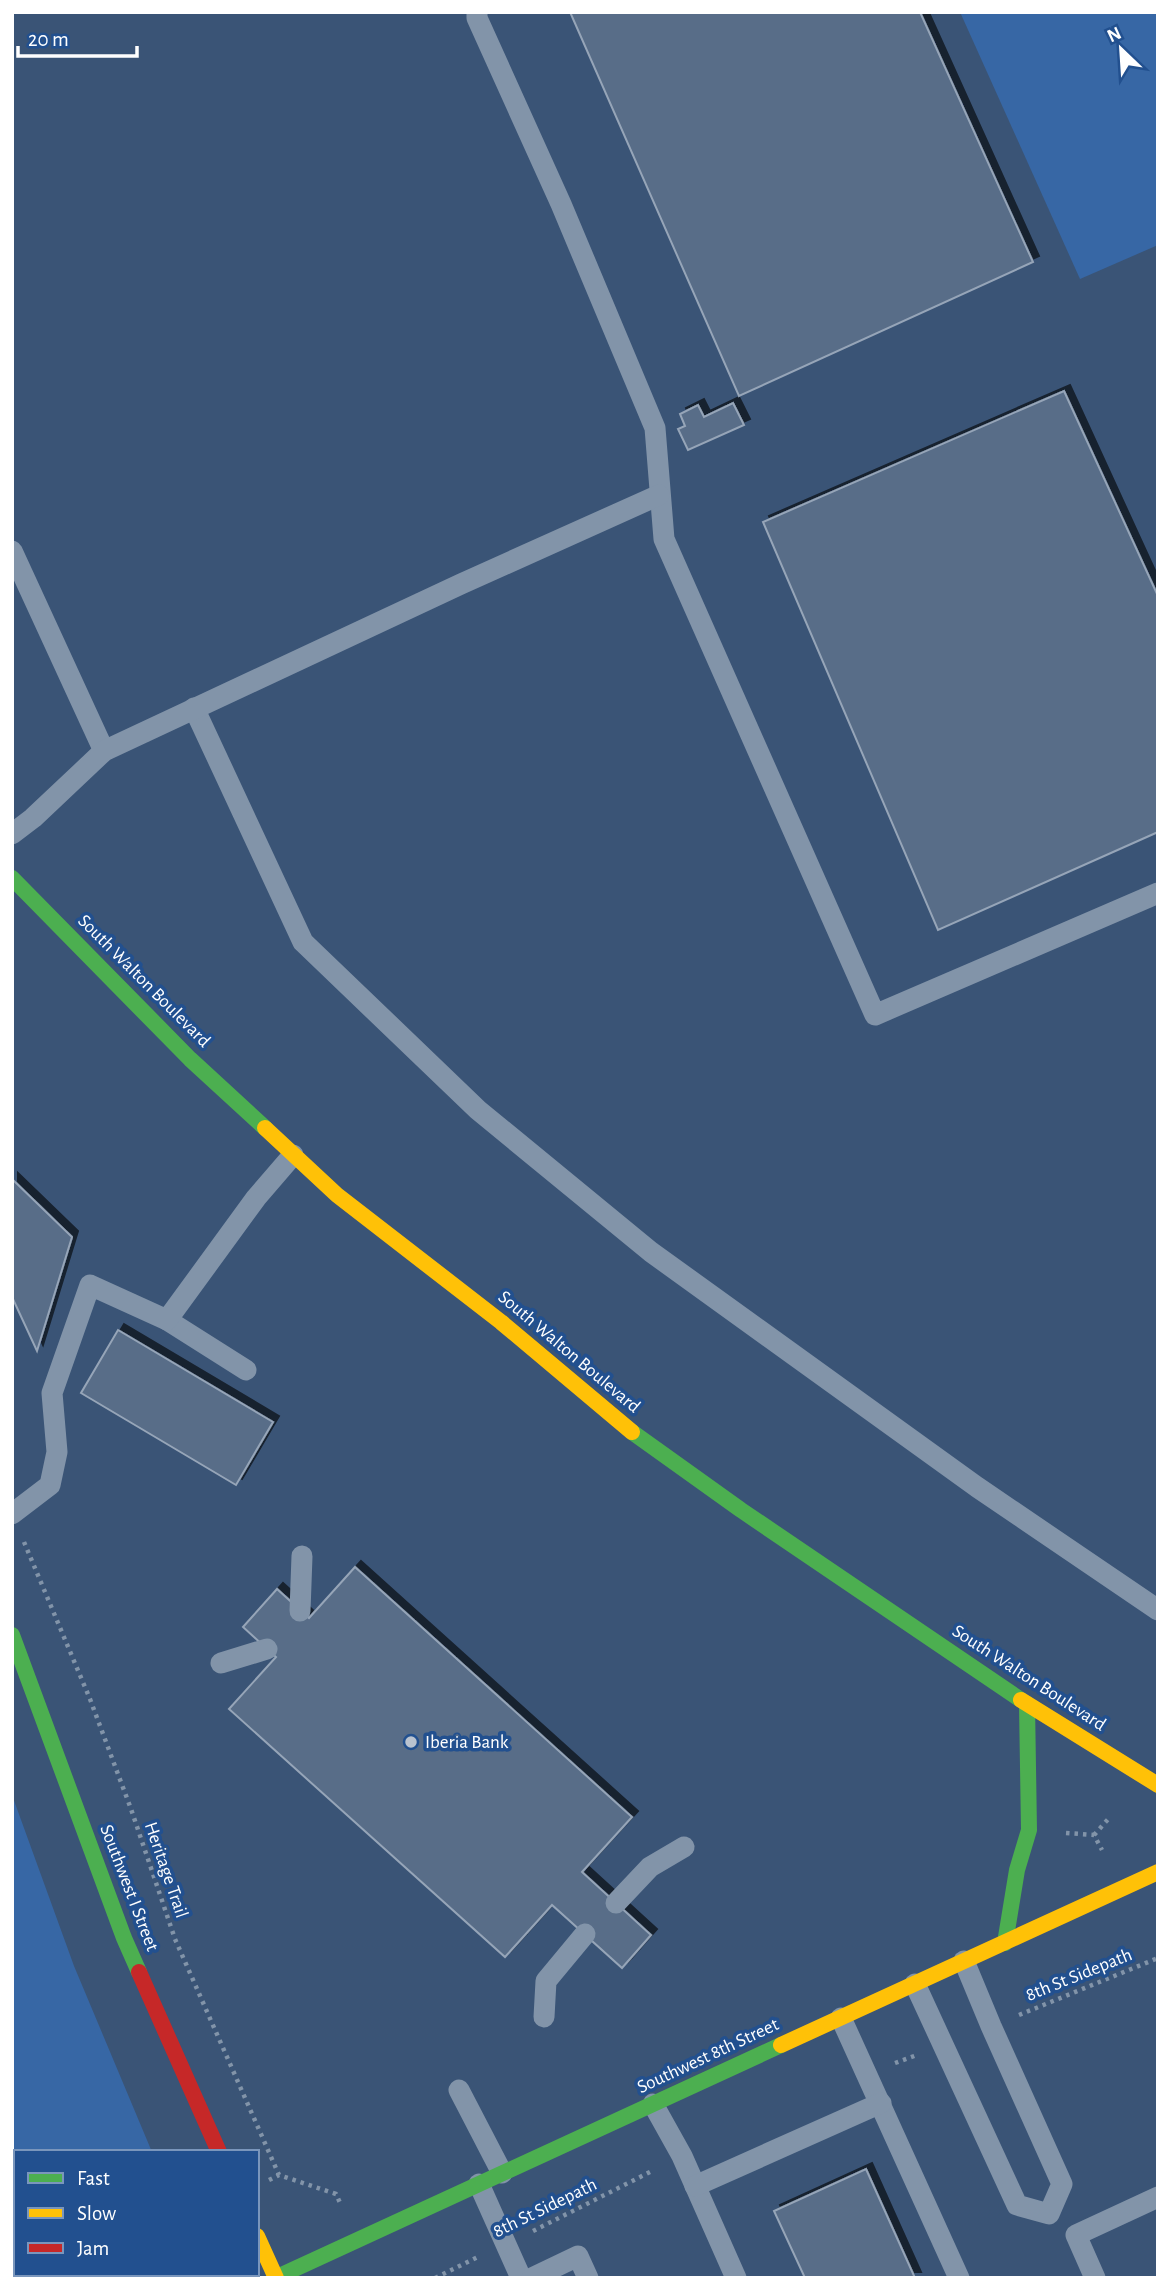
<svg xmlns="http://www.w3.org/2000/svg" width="1170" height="2290" viewBox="0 0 1170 2290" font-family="'Alegreya Sans',sans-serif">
	<defs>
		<filter id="shadow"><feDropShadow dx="6" dy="-6" stdDeviation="0" flood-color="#0009"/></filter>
	</defs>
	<rect width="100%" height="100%" fill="#3a5476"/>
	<!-- green -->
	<g fill="#3767a5">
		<path d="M960 12H1158V245L1080 279Z"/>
		<path d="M12 1795 74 1966 152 2152H16V2274H111L112 2278H12Z"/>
	</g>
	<!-- building -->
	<g fill="#586d88" stroke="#96a5b8" stroke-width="2" filter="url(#shadow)">
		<path d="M570 12H920L1033 262 739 396Z"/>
		<path d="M1064 391 1158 596V832L938 930 763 522Z"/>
		<path d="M733 403 744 425 688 450 678 429 685 426 680 414 698 405 704 417Z"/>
		<path d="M12 1179 72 1237 37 1351 12 1297Z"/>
		<path d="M118 1330 273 1422 236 1485 81 1393Z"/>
		<path d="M355 1567 632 1817 582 1872 651 1935 622 1968 552 1905 505 1957 229 1709 276 1657 243 1627 277 1589 309 1618Z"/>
		<path d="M866 2169 915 2278H805L774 2211Z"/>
	</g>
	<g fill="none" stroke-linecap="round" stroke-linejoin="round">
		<!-- path -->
		<g stroke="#8294a9" stroke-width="4.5" stroke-dasharray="3.5 5" stroke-linecap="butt">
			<path d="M24 1542 90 1699 131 1809 175 1939 279 2175 336 2194 341 2205"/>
			<path d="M1066 1833 1094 1835 1102 1850"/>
			<path d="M1094 1835 1110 1817"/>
			<path d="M1019 2015 1158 1958"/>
			<path d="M895 2063 917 2055"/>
			<path d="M269 2180 279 2175"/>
			<path d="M533 2231 654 2170"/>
			<path d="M435 2278 478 2257"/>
		</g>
		<!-- lane -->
		<g stroke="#8294a9" stroke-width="21">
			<path d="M477 12V18L561 204 655 428 664 539 875 1015 1158 893"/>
			<path d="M12 551 104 751"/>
			<path d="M194 708 303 942 478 1110 651 1252 977 1487 1158 1610"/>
			<path d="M12 834 33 818 104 751 461 584 659 495"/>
			<path d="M167 1320 246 1370"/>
			<path d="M12 1514 50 1485 57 1452 52 1393 90 1285 167 1320 256 1198 293 1155"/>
			<path d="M300 1611 302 1556"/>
			<path d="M221 1663 267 1649"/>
			<path d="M616 1903 650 1867 684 1847"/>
			<path d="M915 1984 1017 2205 1049 2214 1062 2184 991 2026 964 1961"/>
			<path d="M544 2017 546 1981 585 1934"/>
			<path d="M841 2018 959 2278"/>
			<path d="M459 2090 502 2173"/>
			<path d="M653 2104 682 2156 736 2278"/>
			<path d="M479 2184 521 2278"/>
			<path d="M695 2186 881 2103"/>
			<path d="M532 2278 578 2256 588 2278"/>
			<path d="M1095 2278 1076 2235 1158 2197"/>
		</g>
		<!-- fast -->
		<g stroke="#4caf50" stroke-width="16">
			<path d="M12 878 190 1059 265 1128"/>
			<path d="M632 1432 741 1510 1021 1700"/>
			<path d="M12 1635 124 1938 139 1972"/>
			<path d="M1005 1943 1017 1870 1029 1830 1027 1704"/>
			<path d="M275 2278 781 2045"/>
		</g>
		<!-- slow -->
		<g stroke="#ffc107" stroke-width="16">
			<path d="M265 1128 337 1195 501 1322 632 1432"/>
			<path d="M1021 1700 1158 1785"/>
			<path d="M781 2045 1158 1872"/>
			<path d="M257 2236 276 2278"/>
		</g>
		<!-- jam -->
		<path stroke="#c62828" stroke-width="16" d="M139 1972 219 2152"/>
	</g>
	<!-- markers -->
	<circle fill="#bac3cf" stroke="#22508f" stroke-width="2.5" cx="411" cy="1742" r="7"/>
	<g text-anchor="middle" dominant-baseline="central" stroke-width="7" stroke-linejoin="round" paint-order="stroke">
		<!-- street labels -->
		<g font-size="19" fill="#fff" stroke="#22508f">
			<text transform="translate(144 981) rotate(45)">South Walton Boulevard</text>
			<text transform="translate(569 1352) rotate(40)">South Walton Boulevard</text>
			<text transform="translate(1029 1678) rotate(33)">South Walton Boulevard</text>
			<text transform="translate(166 1870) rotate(71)">Heritage Trail</text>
			<text transform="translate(129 1888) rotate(69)">Southwest I Street</text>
			<text transform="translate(1079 1975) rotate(-22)">8th St Sidepath</text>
			<text transform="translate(708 2056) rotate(-25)">Southwest 8th Street</text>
			<text transform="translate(545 2208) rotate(-26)">8th St Sidepath</text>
		</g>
		<!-- poi labels -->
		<g font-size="19" fill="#fff" stroke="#22508f" text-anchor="start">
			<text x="425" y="1742">Iberia Bank</text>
		</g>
	</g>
	<!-- border -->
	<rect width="1170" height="2290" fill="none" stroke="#ffffff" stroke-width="28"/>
	<!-- legend -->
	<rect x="14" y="2150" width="245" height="126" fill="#22508f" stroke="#7a96bc" stroke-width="2"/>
	<rect x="28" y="2173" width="35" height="10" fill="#4caf50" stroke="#7a96bc" stroke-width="2"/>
	<text x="77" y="2185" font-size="21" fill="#ffffff">Fast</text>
	<rect x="28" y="2208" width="35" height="10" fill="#ffc107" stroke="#7a96bc" stroke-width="2"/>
	<text x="77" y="2220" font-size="21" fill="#ffffff">Slow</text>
	<rect x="28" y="2243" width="35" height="10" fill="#c62828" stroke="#7a96bc" stroke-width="2"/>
	<text x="77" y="2255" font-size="21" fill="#ffffff">Jam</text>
	<!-- north arrow -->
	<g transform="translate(1121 49) rotate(335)" stroke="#22508f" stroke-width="5" paint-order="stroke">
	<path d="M0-5L12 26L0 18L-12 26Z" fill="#ffffff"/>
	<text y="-10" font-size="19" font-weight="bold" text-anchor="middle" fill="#ffffff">N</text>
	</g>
	<!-- scale -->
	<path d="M18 46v10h119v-10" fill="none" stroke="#ffffff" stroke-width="3.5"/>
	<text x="28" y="46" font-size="21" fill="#ffffff" stroke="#22508f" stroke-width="5" paint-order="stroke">20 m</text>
</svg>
